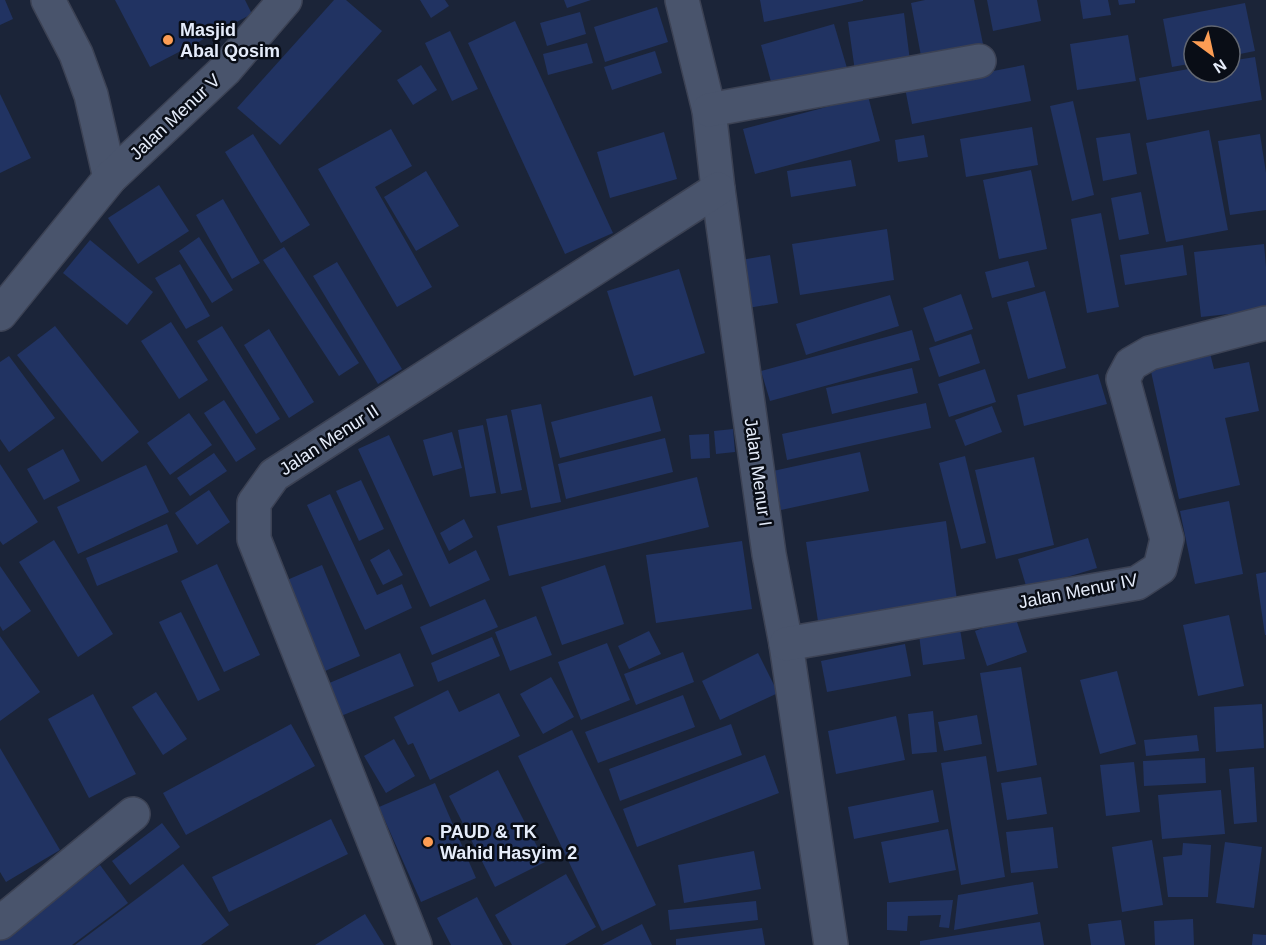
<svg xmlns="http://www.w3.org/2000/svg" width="1266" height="945" viewBox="0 0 1266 945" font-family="Arial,sans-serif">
	<rect width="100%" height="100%" fill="#1b2438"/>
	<!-- building -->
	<g fill="#213362">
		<path d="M0 0H5L13 19 0 25Z"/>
		<path d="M115 0H245L252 14 150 67Z"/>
		<path d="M334 0H346L382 31 280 145 237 108Z"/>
		<path d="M420 0H445L449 6 431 18Z"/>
		<path d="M564 0H591L567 8Z"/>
		<path d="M760 0H863V1L764 22Z"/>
		<path d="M925 0H974L983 44 921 56 911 3Z"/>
		<path d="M987 0H1037L1041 21 993 31Z"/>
		<path d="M1080 0H1108L1111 15 1083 19Z"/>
		<path d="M1118 0H1135V3L1119 5Z"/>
		<path d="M1245 3 1255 51 1230 56V36H1194V63L1172 67 1163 19Z"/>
		<path d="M657 7 668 42 605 62 594 27Z"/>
		<path d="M580 12 586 34 547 46 540 23Z"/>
		<path d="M904 13 911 69 856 78 848 22Z"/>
		<path d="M515 21 613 233 565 254 468 43Z"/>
		<path d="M834 24 847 68 773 89 761 45Z"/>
		<path d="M450 31 478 89 452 101 425 43Z"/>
		<path d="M1128 35 1136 81 1077 90 1070 44Z"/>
		<path d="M587 43 593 63 548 75 543 54Z"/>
		<path d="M655 51 662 73 612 90 604 67Z"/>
		<path d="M1255 57 1262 100 1147 120 1139 78 1194 68V72H1230V61Z"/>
		<path d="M421 65 437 90 413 105 397 80Z"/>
		<path d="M1024 65 1031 101 912 124 905 88Z"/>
		<path d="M0 94 31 158 0 173Z"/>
		<path d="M868 96 880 141 755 174 743 129Z"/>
		<path d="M1073 101 1094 195 1072 201 1050 106Z"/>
		<path d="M1032 127 1038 165 966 177 960 139Z"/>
		<path d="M391 129 412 166 375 187 432 287 397 307 318 169Z"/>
		<path d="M1209 130 1228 230 1166 242 1146 143Z"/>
		<path d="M664 132 677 179 610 198 597 152Z"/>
		<path d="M1130 133 1137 174 1103 181 1096 138Z"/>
		<path d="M253 134 310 225 281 243 225 152Z"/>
		<path d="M1260 134 1266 173V210L1230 215 1218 141Z"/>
		<path d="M924 135 928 157 898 162 895 140Z"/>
		<path d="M851 160 856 186 791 197 787 171Z"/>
		<path d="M1031 170 1047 249 999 259 983 180Z"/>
		<path d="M426 171 459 226 416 251 384 197Z"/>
		<path d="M159 185 189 231 138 264 108 218Z"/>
		<path d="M1141 192 1149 234 1119 240 1111 198Z"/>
		<path d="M223 199 260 263 232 279 196 215Z"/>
		<path d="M1101 213 1119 307 1087 313 1071 219Z"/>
		<path d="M887 229 894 280 800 295 792 244Z"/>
		<path d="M199 237 233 290 212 303 179 251Z"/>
		<path d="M90 240 153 292 127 325 63 273Z"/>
		<path d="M1264 244 1266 267V310L1201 317 1194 252Z"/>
		<path d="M1183 245 1187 275 1125 285 1120 255Z"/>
		<path d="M284 247 359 363 339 376 263 260Z"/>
		<path d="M770 255 778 303 748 308 741 260Z"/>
		<path d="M1028 261 1035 287 992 298 985 272Z"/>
		<path d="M337 262 402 369 378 384 313 276Z"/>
		<path d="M180 264 210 316 186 329 155 278Z"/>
		<path d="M679 269 705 353 634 376 607 291Z"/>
		<path d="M1045 291 1066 368 1028 379 1007 302Z"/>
		<path d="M961 294 973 329 935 342 923 308Z"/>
		<path d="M890 295 899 326 806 355 796 324Z"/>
		<path d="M171 322 208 380 179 399 141 341Z"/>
		<path d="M55 326 139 432 102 462 17 355Z"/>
		<path d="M222 326 280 419 256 434 197 341Z"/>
		<path d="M269 329 314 402 289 418 244 345Z"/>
		<path d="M912 330 920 360 770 401 761 371Z"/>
		<path d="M971 334 980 363 939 377 929 348Z"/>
		<path d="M1210 353 1214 369 1249 362 1259 411 1225 418 1240 485 1179 499 1150 367Z"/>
		<path d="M9 356 55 418 9 452 0 439V362Z"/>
		<path d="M912 368 918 393 832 414 826 388Z"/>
		<path d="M985 369 996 402 949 417 938 384Z"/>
		<path d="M1098 374 1107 404 1024 426 1017 395Z"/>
		<path d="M652 396 661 431 560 458 551 422Z"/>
		<path d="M224 400 256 449 236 462 204 413Z"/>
		<path d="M926 403 931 428 787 460 782 434Z"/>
		<path d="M541 404 561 502 531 508 511 410Z"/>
		<path d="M992 406 1002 432 965 446 955 420Z"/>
		<path d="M189 413 212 445 170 475 147 443Z"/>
		<path d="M507 415 522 490 501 494 486 419Z"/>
		<path d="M483 425 496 493 470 497 458 430Z"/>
		<path d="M733 429 735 452 716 454 714 431Z"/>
		<path d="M452 432 462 468 433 476 423 440Z"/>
		<path d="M709 434 710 458 691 459 689 435Z"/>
		<path d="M389 435 449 564 476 550 490 580 430 607 358 449Z"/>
		<path d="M665 438 673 472 566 499 558 464Z"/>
		<path d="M63 449 80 481 44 500 27 469Z"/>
		<path d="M860 452 869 491 781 510 773 471Z"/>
		<path d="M214 453 227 471 190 496 177 478Z"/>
		<path d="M965 456 986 543 961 549 939 463Z"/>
		<path d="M1034 457 1054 545 996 559 975 470Z"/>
		<path d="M0 464 38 522 3 545 0 541Z"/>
		<path d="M146 465 169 512 78 554 57 507Z"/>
		<path d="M697 477 709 527 509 576 497 526Z"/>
		<path d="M361 480 384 529 359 541 336 491Z"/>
		<path d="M209 490 230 522 197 545 175 513Z"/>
		<path d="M330 494 377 595 402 584 412 608 365 630 307 505Z"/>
		<path d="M1229 501 1243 574 1195 584 1180 511Z"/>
		<path d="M464 519 473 537 449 551 440 533Z"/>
		<path d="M946 521 958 607 819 628 806 542Z"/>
		<path d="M167 524 178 552 97 586 86 558Z"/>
		<path d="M1088 538 1097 568 1027 589 1018 559Z"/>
		<path d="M54 540 113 634 78 657 19 562Z"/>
		<path d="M742 541 752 609 656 623 646 555Z"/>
		<path d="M389 549 403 575 383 585 370 560Z"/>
		<path d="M217 564 260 655 224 672 181 581Z"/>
		<path d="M322 565 360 656 325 671 287 580Z"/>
		<path d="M605 565 624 624 562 645 541 587Z"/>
		<path d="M0 566 31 611 3 631 0 626Z"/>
		<path d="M1266 572V635H1265L1256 574Z"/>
		<path d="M485 599 498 627 432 655 420 627Z"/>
		<path d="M181 612 220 690 198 701 159 622Z"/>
		<path d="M1229 615 1244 686 1198 696 1183 625Z"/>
		<path d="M536 616 552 655 510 671 495 632Z"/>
		<path d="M1015 616 1027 652 987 666 975 631Z"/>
		<path d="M960 629 965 659 923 665 919 635Z"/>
		<path d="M649 631 661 654 629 669 618 646Z"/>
		<path d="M0 636 40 692 0 721Z"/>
		<path d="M492 637 500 656 438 682 431 663Z"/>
		<path d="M607 643 630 700 581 720 558 662Z"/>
		<path d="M905 644 911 676 827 692 821 661Z"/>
		<path d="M683 652 694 682 636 705 624 674Z"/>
		<path d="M400 653 414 686 341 716 327 684Z"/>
		<path d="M758 653 778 693 720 720 702 681Z"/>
		<path d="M1021 667 1037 765 997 772 980 673Z"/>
		<path d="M1117 671 1136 744 1100 754 1080 680Z"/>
		<path d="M551 677 574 717 543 734 520 694Z"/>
		<path d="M448 690 459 712 499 693 520 736 430 780 413 743 408 745 394 717Z"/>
		<path d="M156 692 187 739 163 755 132 707Z"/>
		<path d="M93 694 136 774 89 798 48 719Z"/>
		<path d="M683 695 695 727 598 763 585 732Z"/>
		<path d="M1262 704 1264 748 1216 752 1214 707Z"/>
		<path d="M933 711 937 752 912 754 908 714Z"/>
		<path d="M977 715 982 744 944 751 938 722Z"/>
		<path d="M896 716 905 760 836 774 828 731Z"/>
		<path d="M291 724 315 766 186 835 163 793Z"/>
		<path d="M731 724 742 755 620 801 609 769Z"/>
		<path d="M572 730 656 905 602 931 518 756Z"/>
		<path d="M1197 735 1199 751 1146 756 1144 740Z"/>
		<path d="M394 739 415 776 386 793 364 756Z"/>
		<path d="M0 748 60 850 6 882 0 872Z"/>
		<path d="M765 755 779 793 637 847 623 809Z"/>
		<path d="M986 756 1005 877 961 885 941 763Z"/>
		<path d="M1205 758 1206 783 1144 786 1143 761Z"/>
		<path d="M1134 762 1140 812 1106 816 1100 765Z"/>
		<path d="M1254 767 1257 822 1234 824 1229 769Z"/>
		<path d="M498 770 545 862 495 887 449 796Z"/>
		<path d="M1041 777 1047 814 1007 820 1001 783Z"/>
		<path d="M435 783 476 878 421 902 379 807Z"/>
		<path d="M933 790 939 822 854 839 848 807Z"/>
		<path d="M1221 790 1225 834 1162 839 1158 795Z"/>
		<path d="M331 819 348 854 229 912 212 877Z"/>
		<path d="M162 823 180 847 130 885 112 861Z"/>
		<path d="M1053 827 1058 868 1011 873 1006 832Z"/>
		<path d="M948 829 956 870 889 883 881 842Z"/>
		<path d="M1152 840 1163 905 1122 912 1112 847Z"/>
		<path d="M1225 842 1262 847 1254 908 1216 903Z"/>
		<path d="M1183 843 1211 845 1208 897H1168L1163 857 1182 855Z"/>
		<path d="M754 851 761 889 684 903 678 865Z"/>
		<path d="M183 864 229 925 201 945H75Z"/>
		<path d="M100 865 128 903 72 945H0V940Z"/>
		<path d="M566 874 596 927 565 945H512L495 915Z"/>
		<path d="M1033 882 1038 914 954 930 958 895Z"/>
		<path d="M477 897 503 945H451L437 918Z"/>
		<path d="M953 900 949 928 939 927 941 915 908 916 907 931 887 930V902Z"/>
		<path d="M756 901 758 920 670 930 668 910Z"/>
		<path d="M365 914 384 945H315Z"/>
		<path d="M1193 919 1194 945H1155L1154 921Z"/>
		<path d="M1121 920 1125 945H1091L1088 924Z"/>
		<path d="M1040 922 1044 945H920V941Z"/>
		<path d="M642 924 652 945H602Z"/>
		<path d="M762 928 765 945H676V939Z"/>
		<path d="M1253 934 1266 935V945H1252Z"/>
	</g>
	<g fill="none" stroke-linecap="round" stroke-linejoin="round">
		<defs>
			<g id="minor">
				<path d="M48 0 76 54 91 95 110 178"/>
				<path d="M682 0 709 110 718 189 769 554 786 644 831 945"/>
				<path d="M709 110 979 61"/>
				<path d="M0 314 110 178 225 70 285 0"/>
				<path d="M786 644 1137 583 1160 568 1167 539 1123 379 1131 364 1150 353 1266 323"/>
				<path d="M0 923 133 814"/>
				<path d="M415 945 254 539V503L274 475 718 189"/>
			</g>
		</defs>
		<!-- minor casing -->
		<use href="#minor" stroke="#3c4254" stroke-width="36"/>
		<!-- minor -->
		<use href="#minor" stroke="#49546c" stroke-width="33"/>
	</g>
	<!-- markers -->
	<g fill="#fd9d54" stroke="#090d16" stroke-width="2">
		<circle cx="168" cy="40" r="6"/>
		<circle cx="428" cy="842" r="6"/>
	</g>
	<g text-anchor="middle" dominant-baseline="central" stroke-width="5" stroke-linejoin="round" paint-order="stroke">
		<!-- poi labels -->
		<g font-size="18" font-weight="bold" fill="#e5ecfa" stroke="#090d16" text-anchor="start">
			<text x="180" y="30">Masjid<tspan x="180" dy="21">Abal Qosim</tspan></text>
			<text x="440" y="832">PAUD &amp; TK<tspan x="440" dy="21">Wahid Hasyim 2</tspan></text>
		</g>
		<!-- street labels -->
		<g font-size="18" fill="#e5ecfa" stroke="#090d16">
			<text transform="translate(175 117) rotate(-43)">Jalan Menur V</text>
			<text transform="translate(329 440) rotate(-33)">Jalan Menur II</text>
			<text transform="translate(758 472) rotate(82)">Jalan Menur I</text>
			<text transform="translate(1078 591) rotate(-11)">Jalan Menur IV</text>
		</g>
	</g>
	<!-- north arrow -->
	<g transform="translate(1212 54) rotate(147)"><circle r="28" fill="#090d16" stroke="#616671" stroke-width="1.5"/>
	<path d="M0-4.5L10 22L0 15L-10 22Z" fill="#fd9d54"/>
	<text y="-9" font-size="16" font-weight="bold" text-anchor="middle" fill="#e5ecfa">N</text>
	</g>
</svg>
